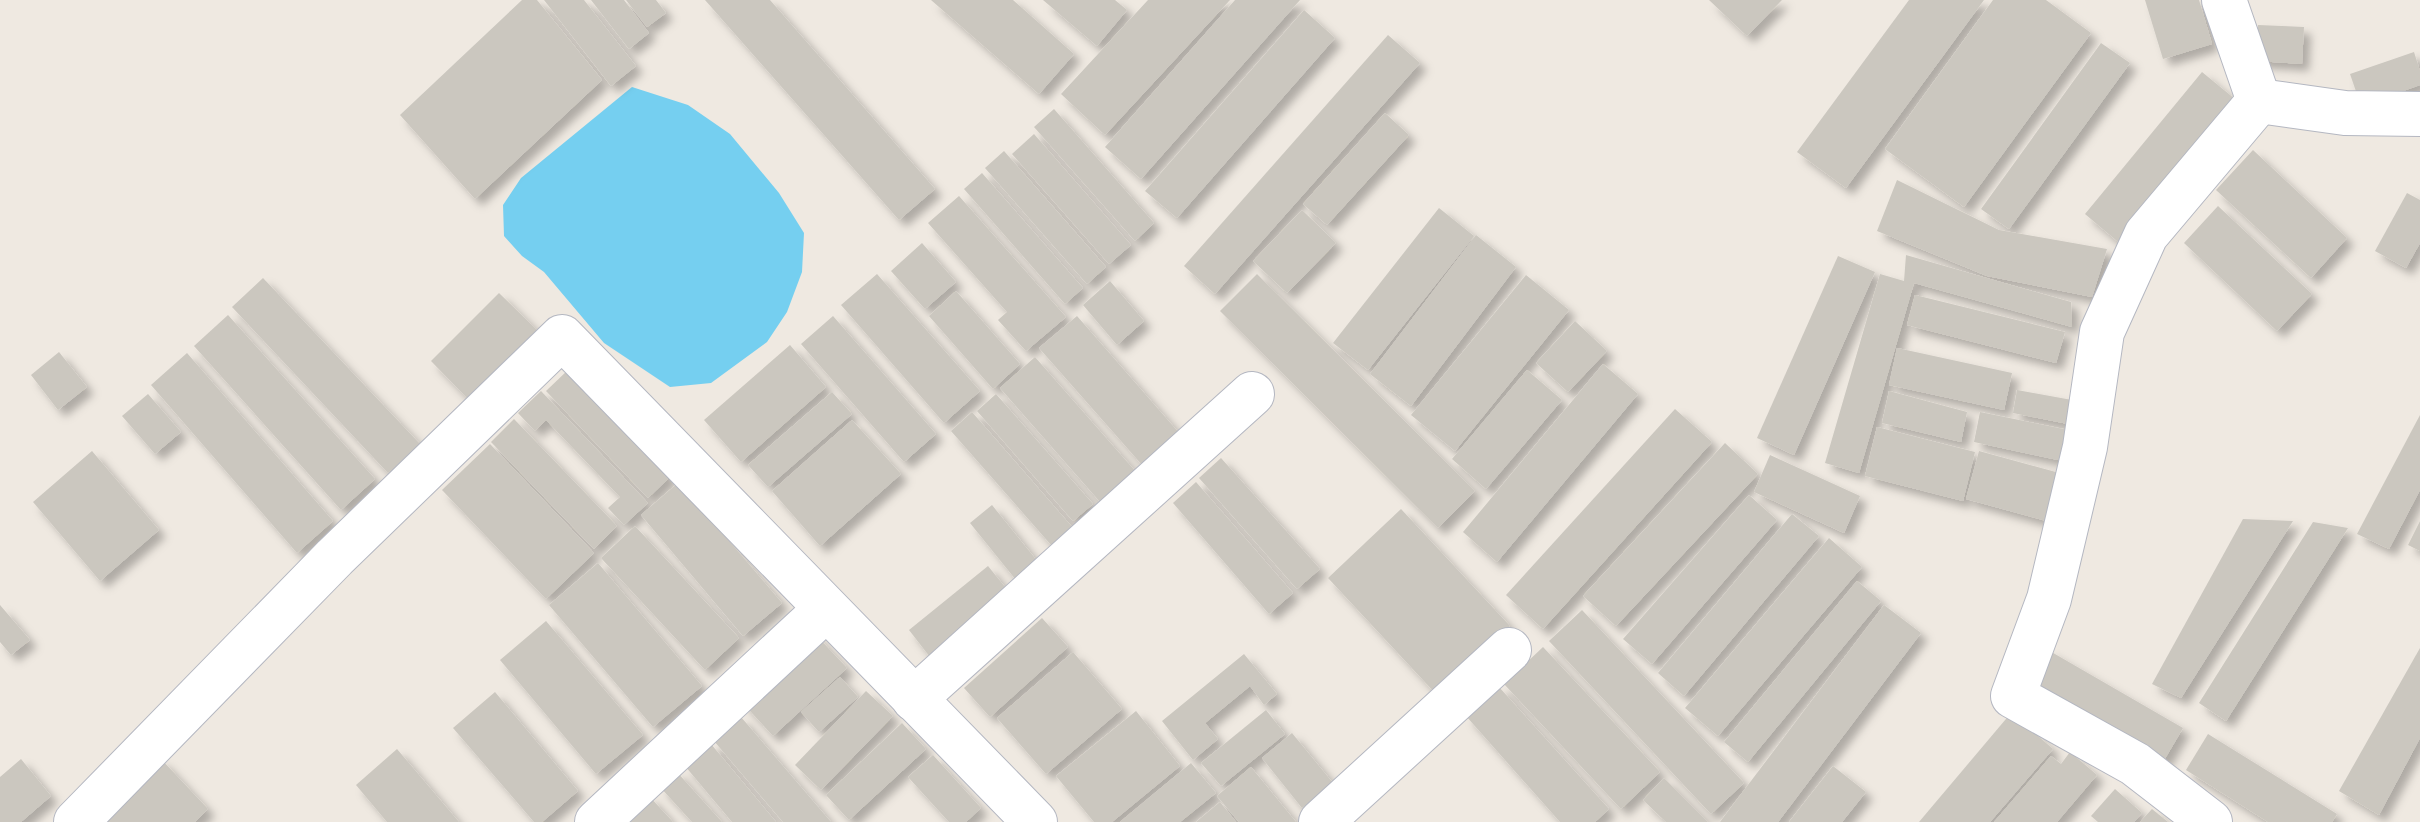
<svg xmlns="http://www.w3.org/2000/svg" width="2420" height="822" viewBox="0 0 2420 822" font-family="'DejaVu Sans',sans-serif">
	<defs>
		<filter id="shadow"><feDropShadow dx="7" dy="7" stdDeviation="4" flood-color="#0004"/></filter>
	</defs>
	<rect width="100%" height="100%" fill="#efe9e1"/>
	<!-- water -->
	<path fill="#75cff0" d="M632 87 688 105 730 134 779 193 804 233 802 272 787 312 767 342 711 383 670 387 604 343 544 272 522 256 504 236 503 205 521 178Z"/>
	<!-- building -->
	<g fill="#cbc7bf" filter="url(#shadow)">
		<path d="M522 0H537L602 80 475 199 400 115Z"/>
		<path d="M544 0H584L636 66 611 86Z"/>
		<path d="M591 0H624L649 33 629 49Z"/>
		<path d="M626 0H656L666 13 647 27Z"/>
		<path d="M705 0H770L935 189 899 220Z"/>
		<path d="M931 0H1013L1074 54 1039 94Z"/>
		<path d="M1043 0H1115L1127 10 1097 46Z"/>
		<path d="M1148 0H1230L1105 135 1061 94Z"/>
		<path d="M1235 0H1300L1141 179 1105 147Z"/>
		<path d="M1709 0H1782L1747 36Z"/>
		<path d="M1909 0H1984L1846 188 1797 152Z"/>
		<path d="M1993 0H2046L2091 33 1964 207 1885 149Z"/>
		<path d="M2145 0H2199L2212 44 2163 59Z"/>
		<path d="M1304 10 1335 38 1177 218 1145 191Z"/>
		<path d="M2258 25 2304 27 2302 64 2257 61Z"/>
		<path d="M1388 35 1420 63 1215 294 1184 266Z"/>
		<path d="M2101 43 2130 63 2009 229 1981 209Z"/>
		<path d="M2414 52 2420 71V85L2361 106 2350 74Z"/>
		<path d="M2202 72 2241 104 2123 246 2085 214Z"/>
		<path d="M1054 109 1154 223 1135 241 1034 127Z"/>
		<path d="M1385 113 1409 135 1327 225 1303 204Z"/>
		<path d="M1034 134 1131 245 1109 264 1012 154Z"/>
		<path d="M2253 150 2347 238 2311 278 2216 190Z"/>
		<path d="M1004 151 1106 267 1087 284 985 168Z"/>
		<path d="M982 173 1083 288 1065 304 964 189Z"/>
		<path d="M1897 180 1999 230 2107 249 2092 297 1987 276 1877 231Z"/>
		<path d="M2407 193 2420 200V243L2406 268 2375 251Z"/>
		<path d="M959 196 1066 317 1026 351 998 320 1007 312 928 223Z"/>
		<path d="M2218 206 2312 294 2277 331 2184 243Z"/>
		<path d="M1439 208 1474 236 1368 370 1333 343Z"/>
		<path d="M1302 210 1336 243 1287 293 1253 261Z"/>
		<path d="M1476 235 1516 267 1411 406 1370 374Z"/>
		<path d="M922 243 956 282 925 309 891 271Z"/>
		<path d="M1906 255 2071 302 2072 327 1914 283 1859 473 1825 463 1880 274 1904 281Z"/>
		<path d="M1838 256 1875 272 1794 455 1757 438Z"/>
		<path d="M877 274 980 391 944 423 841 305Z"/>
		<path d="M1257 274 1475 491 1438 528 1220 311Z"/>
		<path d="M1526 275 1569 310 1455 451 1411 415Z"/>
		<path d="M263 278 420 444 388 473 232 307Z"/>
		<path d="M1110 281 1144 321 1117 345 1083 305Z"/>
		<path d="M956 291 1020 364 993 389 929 316Z"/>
		<path d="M499 293 537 330 468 399 431 361Z"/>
		<path d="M1915 295 2065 332 2056 363 1907 325Z"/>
		<path d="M228 315 375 479 341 510 194 346Z"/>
		<path d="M833 316 936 434 904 462 801 344Z"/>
		<path d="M1077 316 1180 434 1143 466 1039 348Z"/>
		<path d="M1575 321 1607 351 1568 392 1536 363Z"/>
		<path d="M790 345 826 387 741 462 704 420Z"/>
		<path d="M1897 348 2012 373 2004 410 1889 385Z"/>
		<path d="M59 352 87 387 58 410 31 375Z"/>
		<path d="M187 353 333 521 297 553 151 385Z"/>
		<path d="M1035 357 1136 472 1101 503 1000 388Z"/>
		<path d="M1603 364 1638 394 1497 562 1463 532Z"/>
		<path d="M569 369 671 476 648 498 546 391Z"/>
		<path d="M1527 370 1562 400 1486 489 1452 459Z"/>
		<path d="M2017 390 2083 402 2078 426 2013 413Z"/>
		<path d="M541 391 648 503 624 525 608 508 620 497 546 420 535 431 518 413Z"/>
		<path d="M1889 391 1967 412 1961 442 1882 423Z"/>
		<path d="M832 392 852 414 768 487 748 465Z"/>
		<path d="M148 394 181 432 155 454 122 416Z"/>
		<path d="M996 394 1093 504 1073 521 977 411Z"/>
		<path d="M1675 409 1712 442 1543 629 1506 595Z"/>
		<path d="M972 412 1073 528 1052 546 951 431Z"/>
		<path d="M1980 412 2078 432 2072 463 1974 442Z"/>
		<path d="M2420 415V490L2389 549 2357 534Z"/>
		<path d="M514 419 617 526 594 549 491 442Z"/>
		<path d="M852 420 901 474 820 546 772 491Z"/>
		<path d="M1877 427 1975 452 1963 501 1865 476Z"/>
		<path d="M1725 443 1758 474 1616 626 1583 596Z"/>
		<path d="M490 444 594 553 546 599 442 490Z"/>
		<path d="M92 451 159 530 100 581 33 502Z"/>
		<path d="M1979 451 2063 474 2050 522 1966 499Z"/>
		<path d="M1770 455 1860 496 1844 533 1754 492Z"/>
		<path d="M1221 458 1320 569 1297 589 1199 478Z"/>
		<path d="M679 482 782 603 743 636 641 515Z"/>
		<path d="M1196 482 1293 593 1269 614 1173 503Z"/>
		<path d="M1749 495 1777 520 1652 664 1623 639Z"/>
		<path d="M992 505 1038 562 1016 580 970 523Z"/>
		<path d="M1401 509 1510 626 1437 695 1328 578Z"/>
		<path d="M1792 514 1819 536 1684 696 1658 673Z"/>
		<path d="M2243 519 2293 521 2181 698 2152 684Z"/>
		<path d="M2420 521V551L2408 545Z"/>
		<path d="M2313 522 2348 528 2226 721 2199 703Z"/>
		<path d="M635 526 739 638 705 670 601 558Z"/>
		<path d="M1829 538 1862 567 1718 736 1685 708Z"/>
		<path d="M598 563 702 686 653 727 549 605Z"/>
		<path d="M988 566 1009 592 930 657 909 630Z"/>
		<path d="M1857 581 1881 601 1748 762 1724 742Z"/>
		<path d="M0 605 30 640 11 655 0 642Z"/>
		<path d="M1884 605 1921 633 1778 822H1720Z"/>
		<path d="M1582 610 1744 783 1711 814 1549 641Z"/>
		<path d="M1042 618 1068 647 990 717 964 688Z"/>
		<path d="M546 621 643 735 596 774 500 660Z"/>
		<path d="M814 633 847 668 773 736 741 701Z"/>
		<path d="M1543 647 1660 772 1621 809 1504 684Z"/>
		<path d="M2420 648V738L2379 815 2339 791Z"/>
		<path d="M2048 650 2183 728 2163 762 2028 685Z"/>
		<path d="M1073 652 1122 709 1046 774 997 718Z"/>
		<path d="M1244 654 1277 694 1264 705 1250 686 1205 723 1218 739 1193 760 1162 721Z"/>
		<path d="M840 677 858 697 819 732 801 712Z"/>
		<path d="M1499 687 1609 809 1595 822H1560L1466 716Z"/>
		<path d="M866 691 893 716 821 790 795 765Z"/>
		<path d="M495 692 578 791 542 822H534L453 728Z"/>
		<path d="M1266 710 1285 734 1221 786 1201 763Z"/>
		<path d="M1136 711 1180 766 1112 822H1094L1056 776Z"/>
		<path d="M2011 713 2053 749 1990 822H1919Z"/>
		<path d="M741 717 831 822H783L714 741Z"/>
		<path d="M902 723 926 749 849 820 826 795Z"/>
		<path d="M1292 733 1333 783 1302 808 1262 758Z"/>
		<path d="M2208 734 2337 814 2332 822H2268L2186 770Z"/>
		<path d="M711 744 776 822H732L685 766Z"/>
		<path d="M397 749 459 822H387L356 785Z"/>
		<path d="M2070 752 2097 775 2057 822H1994L2051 756 2061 764Z"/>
		<path d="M933 755 981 808 966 822H949L908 777Z"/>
		<path d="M21 759 51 796 21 822H0V777Z"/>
		<path d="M161 759 208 809 195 822H95Z"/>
		<path d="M1191 763 1216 793 1180 822H1120Z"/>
		<path d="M1833 766 1866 792 1842 822H1789Z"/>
		<path d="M1251 767 1296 822H1239L1217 796Z"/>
		<path d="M676 771 722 822H692L660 787Z"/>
		<path d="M1664 778 1708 822H1666L1643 800Z"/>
		<path d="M2115 789 2142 813 2134 822H2098L2091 816Z"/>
		<path d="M649 796 673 822H620Z"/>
		<path d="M1220 802 1236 822H1196Z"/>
		<path d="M2152 809 2168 822H2140Z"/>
	</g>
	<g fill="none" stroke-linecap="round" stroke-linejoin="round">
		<defs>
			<g id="street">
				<path d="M2259 101 2345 113 2420 114"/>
				<path d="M914 699 1252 394"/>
				<path d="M76 822 335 557 562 337 1035 822"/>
				<path d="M597 822 826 609"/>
				<path d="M1321 822 1509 650"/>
				<path d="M2210 822 2135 764 2013 696 2049 599 2085 447 2102 332 2146 235 2259 101 2224 0"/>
			</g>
		</defs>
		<!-- street casing -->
		<use href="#street" stroke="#b4b7c1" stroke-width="46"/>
		<!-- street -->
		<use href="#street" stroke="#fff" stroke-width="44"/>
	</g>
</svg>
